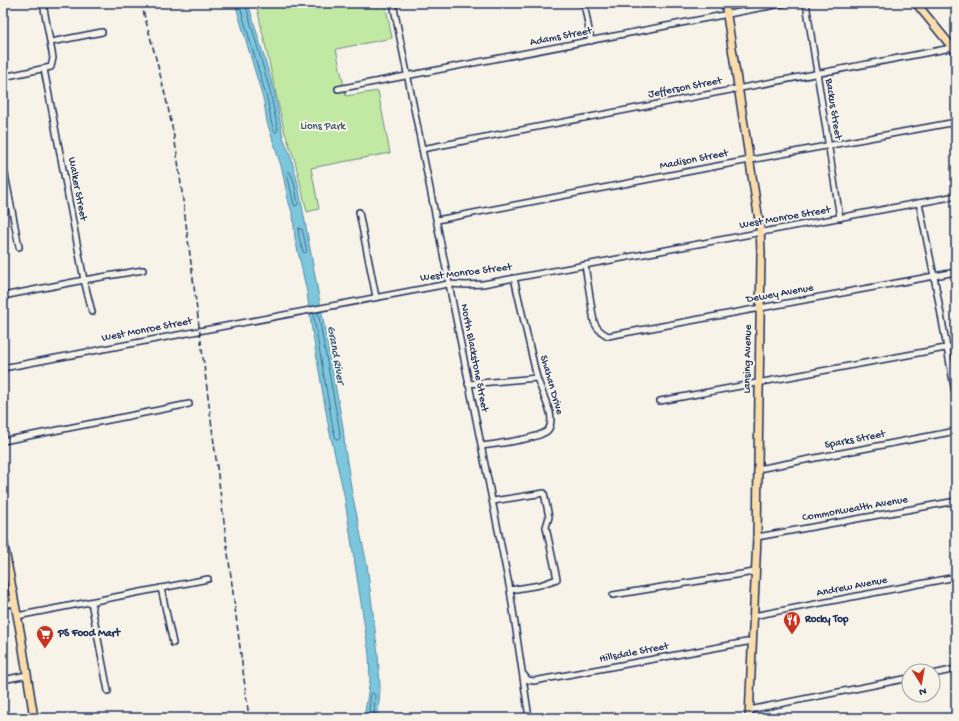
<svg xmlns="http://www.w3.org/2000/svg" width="959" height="721" viewBox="0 0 959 721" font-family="'Gochi Hand',sans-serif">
	<rect width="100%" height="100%" fill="#f7f3e8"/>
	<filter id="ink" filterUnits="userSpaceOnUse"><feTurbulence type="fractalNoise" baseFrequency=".025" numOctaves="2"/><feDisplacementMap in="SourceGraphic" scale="8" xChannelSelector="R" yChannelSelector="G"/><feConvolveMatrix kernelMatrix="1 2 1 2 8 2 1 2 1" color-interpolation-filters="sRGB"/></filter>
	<g filter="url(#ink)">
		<!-- green -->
		<path fill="#c2e9a4" stroke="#6e8c81" d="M256 3H339L340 5 349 3H385L392 38 336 49 346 96 378 91 390 153 311 168 319 209 307 212 295 161 284 130Z"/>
		<!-- water -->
		<path fill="#7cc7dc" stroke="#558aaa" d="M235 3H248L274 90 283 137 290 154 298 184 343 427 345 449 352 493 367 565 378 654 380 687 378 718H364L370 680 369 654 344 494 329 429 311 324 307 292 295 238 293 215 288 200 282 169 267 122 264 102Z"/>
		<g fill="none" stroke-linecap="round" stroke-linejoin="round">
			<!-- shore -->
			<g stroke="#426c90" stroke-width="1">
				<path d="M239 3 260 75 268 102 271 121 274 131 276 132 278 130 270 91 245 3"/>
				<path d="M289 171C295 179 296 194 298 204L296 206 294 205 287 173Z"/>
				<path d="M299 228 302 229 307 251 305 253 303 252 299 237Z"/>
				<path d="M313 313 333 428 336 439 338 440 340 438 339 427 318 312"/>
				<path d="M368 718 371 694 373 693 375 695 374 718"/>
			</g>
			<defs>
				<g id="minor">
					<path d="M393 3 510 590 529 718"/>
					<path d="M584 3 591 41"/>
					<path d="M806 3 840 218"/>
					<path d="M51 42 102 32"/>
					<path d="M44 69 84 280 92 312"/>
					<path d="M3 77 51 67 53 58 43 3"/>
					<path d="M338 89 786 3"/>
					<path d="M422 149 946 49 952 46"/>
					<path d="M3 164 19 247"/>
					<path d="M919 203 934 276 956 398"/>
					<path d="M359 212 376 297"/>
					<path d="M437 220 712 167 956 122"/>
					<path d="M585 265 594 322C597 329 601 332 608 336L956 272"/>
					<path d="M3 296 84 280 143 270"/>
					<path d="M3 368 448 284 466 285 483 284 956 196"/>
					<path d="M468 384 537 378"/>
					<path d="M660 401 956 346"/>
					<path d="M3 441 189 404"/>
					<path d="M482 446C495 444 540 439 548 430 552 425 551 417 550 412L537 378 514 278"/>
					<path d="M758 469 956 431"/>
					<path d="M493 501 544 493 549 517 546 527 557 579 540 585 510 590"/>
					<path d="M757 537 956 501"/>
					<path d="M161 588 173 643"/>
					<path d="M613 595 754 572"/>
					<path d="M91 602 108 691"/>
					<path d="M3 605 15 603"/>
					<path d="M17 616 208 579"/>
					<path d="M753 616 956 577"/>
					<path d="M933 674 956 669"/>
					<path d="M524 675 528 680 534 681 752 641"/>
					<path d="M3 680 27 675"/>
					<path d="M749 710 909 678"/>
				</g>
				<g id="major">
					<path d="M725 3 760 227 761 253 757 537 749 718"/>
					<path d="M916 3 956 52"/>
					<path d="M3 540 21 636 34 718"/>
				</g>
			</defs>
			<!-- minor casing -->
			<use href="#minor" stroke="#1b2f5e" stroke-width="8"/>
			<!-- major casing -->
			<use href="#major" stroke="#1b2f5e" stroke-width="10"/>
			<!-- minor -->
			<use href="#minor" stroke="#f7f3e8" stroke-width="5"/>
			<!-- major -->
			<use href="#major" stroke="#faddab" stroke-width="7"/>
			<!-- rail -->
			<path stroke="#1b2f5e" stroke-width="1.5" stroke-dasharray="6 3" stroke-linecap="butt" d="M141 3C155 55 170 107 178 161L249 718"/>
		</g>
	</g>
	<!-- icons -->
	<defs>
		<symbol id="restaurant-pin" viewBox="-11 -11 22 30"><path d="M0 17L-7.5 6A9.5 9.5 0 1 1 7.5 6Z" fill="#c8321e" stroke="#f7f3e8"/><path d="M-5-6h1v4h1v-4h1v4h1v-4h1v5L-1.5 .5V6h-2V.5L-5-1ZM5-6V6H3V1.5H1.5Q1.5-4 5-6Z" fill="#fff"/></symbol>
		<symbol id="supermarket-pin" viewBox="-11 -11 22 30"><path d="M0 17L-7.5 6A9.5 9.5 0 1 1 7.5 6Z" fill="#c8321e" stroke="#f7f3e8"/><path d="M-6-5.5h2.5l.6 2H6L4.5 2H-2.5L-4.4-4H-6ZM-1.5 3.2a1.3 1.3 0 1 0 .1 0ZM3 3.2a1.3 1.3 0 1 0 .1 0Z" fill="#fff"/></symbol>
	</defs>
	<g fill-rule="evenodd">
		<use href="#restaurant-pin" x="782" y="610" width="20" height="27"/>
		<use href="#supermarket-pin" x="35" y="624" width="20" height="27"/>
	</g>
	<g text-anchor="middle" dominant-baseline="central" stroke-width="4" stroke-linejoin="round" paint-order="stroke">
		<!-- street labels -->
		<g font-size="11" fill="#1b2f5e" stroke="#f7f3e8">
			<text transform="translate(561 37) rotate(-11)">Adams Street</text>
			<text transform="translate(685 88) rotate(-11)">Jefferson Street</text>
			<text transform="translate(833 109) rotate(81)">Backus Street</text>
			<text transform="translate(694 160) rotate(-11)">Madison Street</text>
			<text transform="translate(77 189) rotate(79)">Walker Street</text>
			<text transform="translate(785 218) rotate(-10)">West Monroe Street</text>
			<text transform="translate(466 273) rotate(-7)">West Monroe Street</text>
			<text transform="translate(780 294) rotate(-10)">Dewey Avenue</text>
			<text transform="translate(147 330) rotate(-11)">West Monroe Street</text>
			<text transform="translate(474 358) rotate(79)">North Blackstone Street</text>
			<text transform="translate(748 359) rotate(-89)">Lansing Avenue</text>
			<text transform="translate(551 385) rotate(74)">Shahan Drive</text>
			<text transform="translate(855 440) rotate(-11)">Sparks Street</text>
			<text transform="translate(855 509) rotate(-10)">Commonwealth Avenue</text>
			<text transform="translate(852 587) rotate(-11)">Andrew Avenue</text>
			<text transform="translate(634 653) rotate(-11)">Hillsdale Street</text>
		</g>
		<!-- park labels -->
		<g font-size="11" fill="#3c546c" stroke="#f7f3e8">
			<text x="323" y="127">Lions Park</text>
		</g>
		<!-- poi labels -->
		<g font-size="11" font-weight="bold" fill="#1b2f5e" stroke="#f7f3e8" text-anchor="start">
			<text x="805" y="620">Rocky Top</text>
			<text x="58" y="634">PS Food Mart</text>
		</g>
		<!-- water labels -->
		<g font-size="12" font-style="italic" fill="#33557e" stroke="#f7f3e8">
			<text transform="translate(335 355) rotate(80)">Grand River</text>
		</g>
	</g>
	<!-- margin -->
	<rect width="959" height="721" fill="none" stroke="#f7f3e8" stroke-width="16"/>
	<rect x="8" y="8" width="943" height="705" fill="none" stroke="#1b2f5e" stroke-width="1.5" filter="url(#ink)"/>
	<!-- north arrow -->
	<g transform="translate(921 683) rotate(169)"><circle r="19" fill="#f7f3e8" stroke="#9fa5b1"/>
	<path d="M0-3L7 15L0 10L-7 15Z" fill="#c8321e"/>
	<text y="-6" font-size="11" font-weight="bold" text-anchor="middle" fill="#1b2f5e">N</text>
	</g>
</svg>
